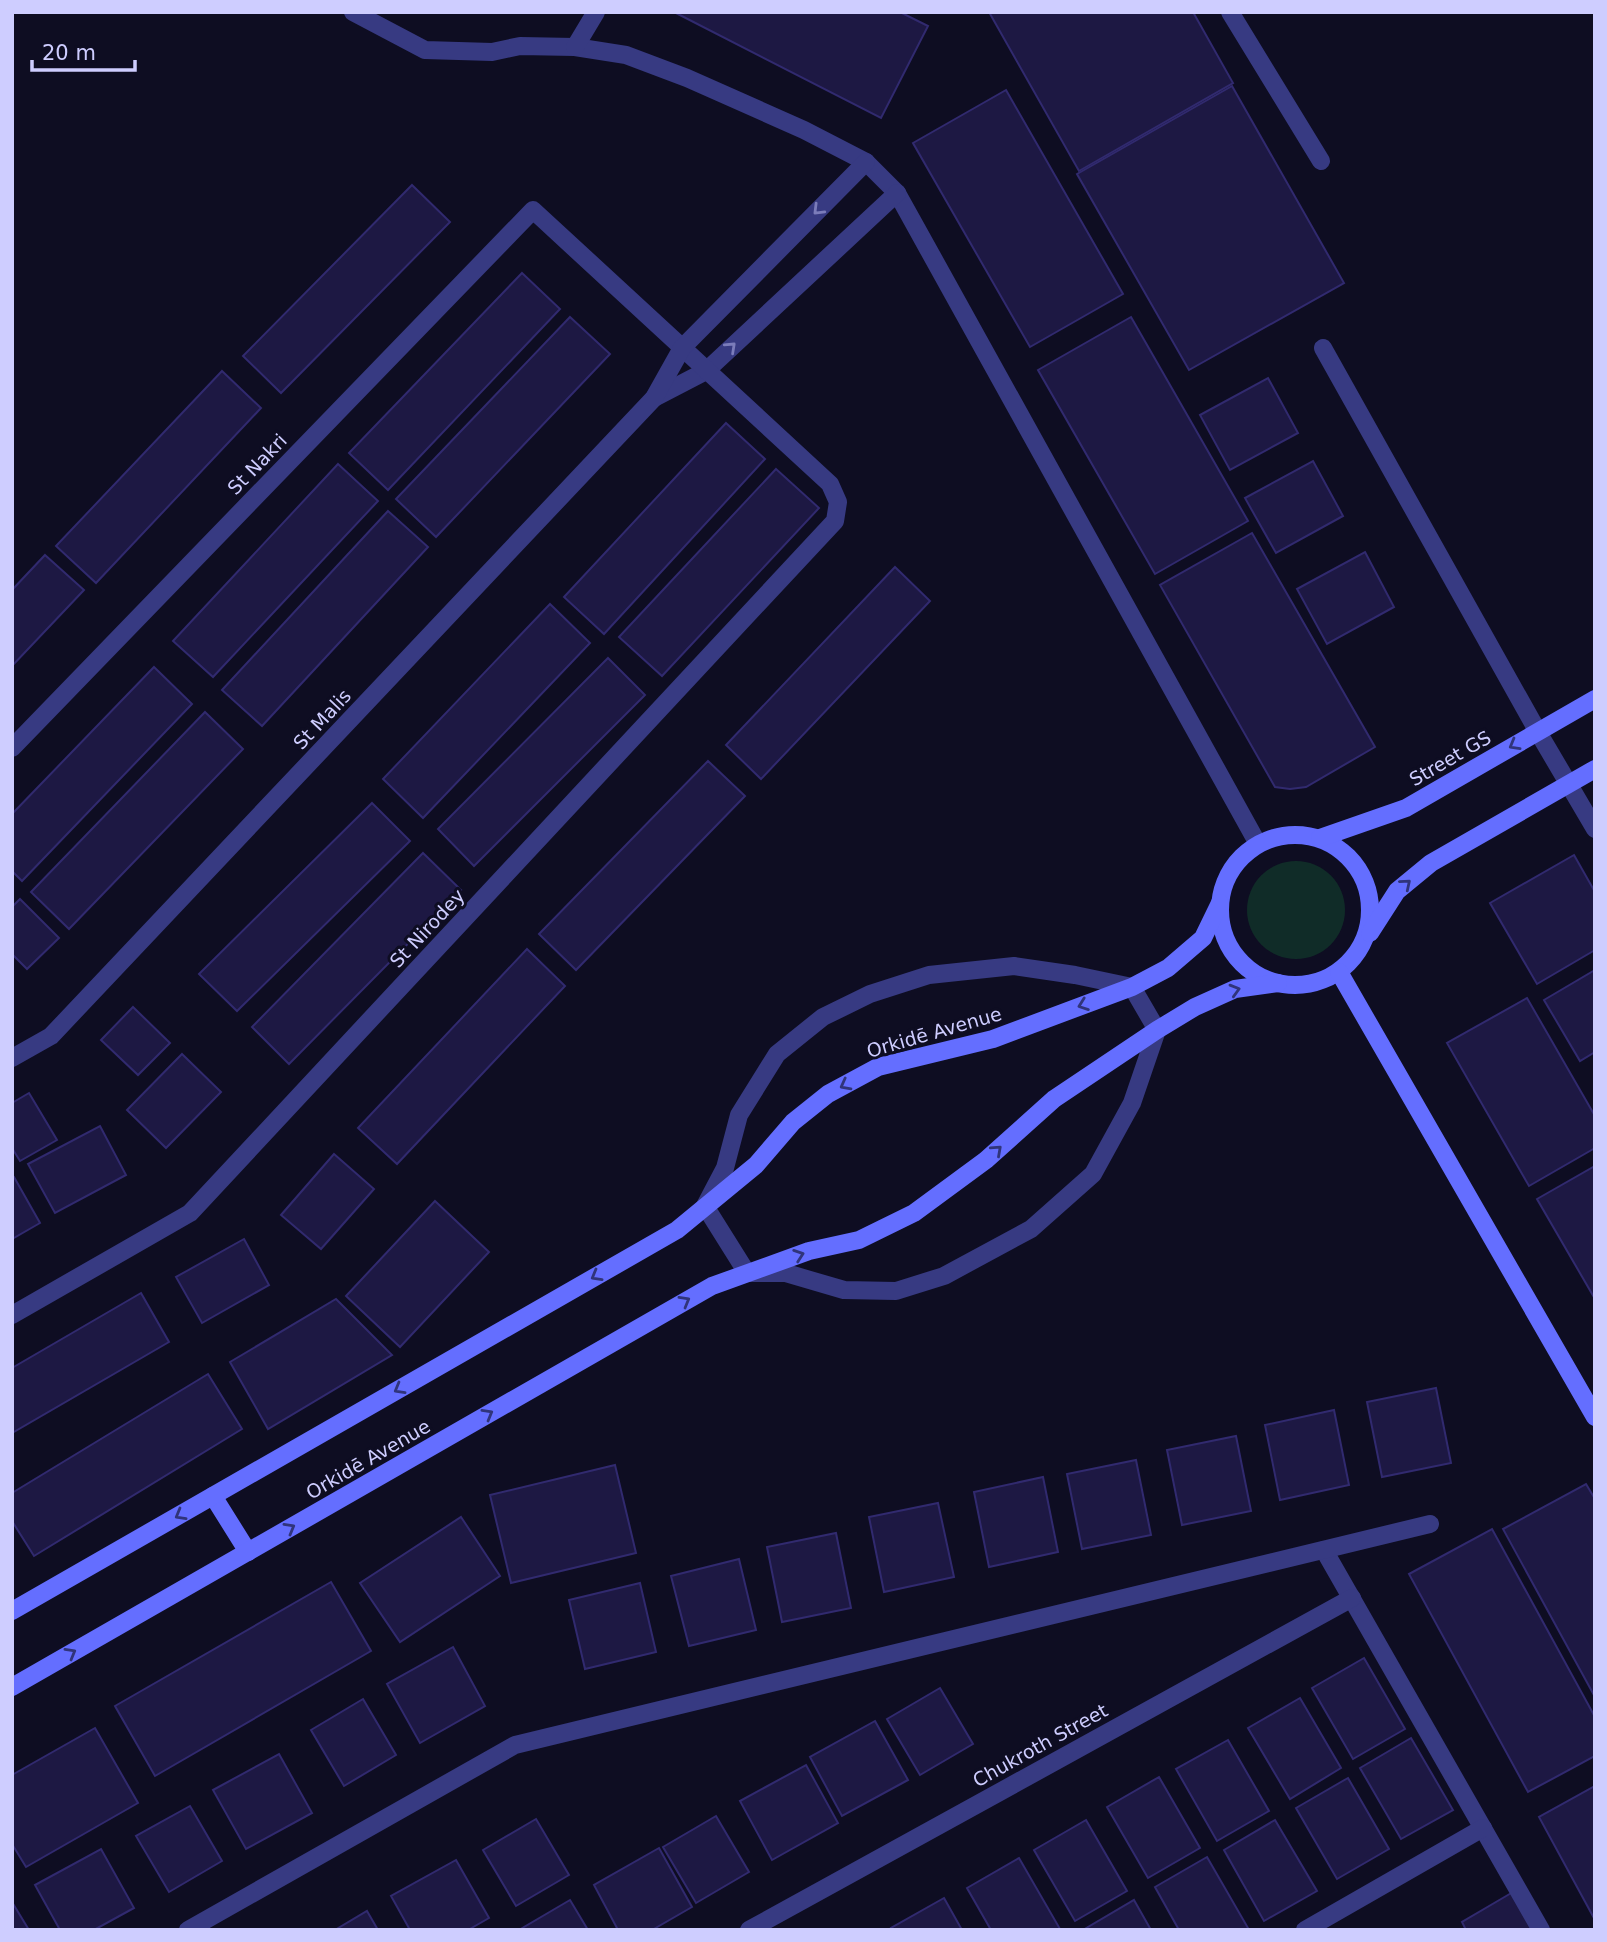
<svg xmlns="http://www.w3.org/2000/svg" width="1607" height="1942" viewBox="0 0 1607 1942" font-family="'DejaVu Sans',sans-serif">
	<rect width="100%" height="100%" fill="#0e0d22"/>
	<!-- green -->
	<circle fill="#102c28" cx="1296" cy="910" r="49"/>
	<!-- building -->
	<g fill="#1d1843" stroke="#312a6f" stroke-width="2">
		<path d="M674 12H900L928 26 881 118Z"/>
		<path d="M989 12H1193L1233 83 1079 171Z"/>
		<path d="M1232 86 1344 283 1189 370 1077 174Z"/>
		<path d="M1006 90 1123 294 1030 347 913 143Z"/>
		<path d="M412 185 450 222 281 393 243 356Z"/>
		<path d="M522 273 560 309 388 490 349 453Z"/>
		<path d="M570 317 610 354 436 537 396 499Z"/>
		<path d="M1131 317 1248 521 1155 574 1038 370Z"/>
		<path d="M222 371 261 408 96 583 56 546Z"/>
		<path d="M1268 378 1298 433 1230 470 1200 415Z"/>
		<path d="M726 423 765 459 604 634 564 597Z"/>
		<path d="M1313 461 1343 516 1276 553 1245 498Z"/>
		<path d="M338 464 378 501 213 677 173 641Z"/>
		<path d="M776 469 819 508 662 676 619 637Z"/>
		<path d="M388 511 428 547 262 726 222 690Z"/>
		<path d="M1252 533 1375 747 1306 787 1290 789 1275 787 1160 585Z"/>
		<path d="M1365 552 1394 607 1327 644 1297 589Z"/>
		<path d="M45 555 84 590 12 666V590Z"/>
		<path d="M895 567 930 601 761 779 726 745Z"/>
		<path d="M550 604 590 643 423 818 383 779Z"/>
		<path d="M608 658 645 695 474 866 438 829Z"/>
		<path d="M154 667 192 704 22 881 12 871V814Z"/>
		<path d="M205 712 243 749 69 929 31 892Z"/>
		<path d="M708 761 745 796 576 970 539 934Z"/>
		<path d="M372 803 410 841 237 1011 199 974Z"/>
		<path d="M423 853 461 890 289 1064 252 1027Z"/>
		<path d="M1574 855 1595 892V950L1537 984 1490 903Z"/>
		<path d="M20 899 59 938 27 969 12 954V907Z"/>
		<path d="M527 949 565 986 397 1164 358 1128Z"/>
		<path d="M1595 970V1052L1580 1061 1544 1000Z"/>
		<path d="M1527 998 1595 1116V1148L1529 1186 1447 1043Z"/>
		<path d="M133 1007 170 1043 138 1075 101 1040Z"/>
		<path d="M182 1054 221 1092 166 1148 127 1110Z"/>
		<path d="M29 1093 57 1140 20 1161 12 1148V1103Z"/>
		<path d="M100 1126 126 1175 55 1213 28 1164Z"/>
		<path d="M334 1154 374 1189 321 1249 281 1215Z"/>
		<path d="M1595 1166V1299L1537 1199Z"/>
		<path d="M14 1177 40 1223 12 1239V1178Z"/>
		<path d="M435 1201 489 1252 400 1347 346 1296Z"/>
		<path d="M244 1239 269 1285 202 1323 176 1277Z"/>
		<path d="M141 1293 169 1342 12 1433V1368Z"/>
		<path d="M336 1299 392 1355 268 1429 230 1362Z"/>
		<path d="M208 1374 242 1429 34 1556 12 1521V1493Z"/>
		<path d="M1436 1388 1451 1463 1382 1477 1367 1402Z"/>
		<path d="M1334 1410 1349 1485 1280 1500 1265 1425Z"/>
		<path d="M1236 1436 1251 1511 1182 1525 1167 1450Z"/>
		<path d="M1136 1460 1151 1535 1082 1549 1067 1474Z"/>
		<path d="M615 1465 636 1553 511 1583 490 1495Z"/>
		<path d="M1043 1477 1058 1552 989 1567 974 1492Z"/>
		<path d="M1586 1484 1595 1499V1697L1503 1529Z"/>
		<path d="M938 1503 954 1577 884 1592 869 1517Z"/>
		<path d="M461 1517 500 1576 400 1642 360 1583Z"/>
		<path d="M1492 1529 1595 1717V1756L1528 1792 1409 1574Z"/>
		<path d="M836 1533 851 1608 782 1622 767 1547Z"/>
		<path d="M739 1559 756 1630 689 1646 671 1576Z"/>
		<path d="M331 1582 371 1651 155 1776 115 1706Z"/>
		<path d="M640 1583 656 1652 585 1669 569 1600Z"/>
		<path d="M453 1647 485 1706 420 1743 387 1684Z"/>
		<path d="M1364 1658 1405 1729 1353 1759 1312 1688Z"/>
		<path d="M940 1688 973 1744 920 1775 887 1719Z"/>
		<path d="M1300 1698 1341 1768 1290 1799 1248 1728Z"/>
		<path d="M363 1699 396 1755 344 1786 311 1730Z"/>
		<path d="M875 1721 908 1780 842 1816 810 1757Z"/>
		<path d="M95 1728 138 1803 26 1867 12 1844V1775Z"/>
		<path d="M1411 1738 1453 1810 1401 1839 1360 1768Z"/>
		<path d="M1228 1740 1269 1811 1217 1841 1176 1769Z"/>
		<path d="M279 1754 312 1813 246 1849 213 1790Z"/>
		<path d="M806 1765 838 1823 772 1860 740 1801Z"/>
		<path d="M1159 1777 1200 1848 1148 1878 1107 1807Z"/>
		<path d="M1348 1778 1389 1849 1337 1879 1296 1808Z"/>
		<path d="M1595 1786V1920L1539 1817Z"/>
		<path d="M190 1806 222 1861 169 1892 136 1836Z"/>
		<path d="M716 1816 749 1872 696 1903 663 1847Z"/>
		<path d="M536 1819 569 1875 516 1906 483 1850Z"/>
		<path d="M1086 1820 1127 1891 1075 1921 1034 1850Z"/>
		<path d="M1275 1820 1317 1891 1264 1921 1224 1850Z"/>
		<path d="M659 1848 692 1907 652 1930H618L594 1885Z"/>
		<path d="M101 1849 134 1908 94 1930H60L35 1885Z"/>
		<path d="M1207 1857 1248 1928 1246 1930H1179L1155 1887Z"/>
		<path d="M1019 1858 1060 1929 1059 1930H991L967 1888Z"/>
		<path d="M456 1860 489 1918 468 1930H410L391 1896Z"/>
		<path d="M1513 1892 1535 1930H1466L1462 1922Z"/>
		<path d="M944 1898 962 1930H892L891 1928Z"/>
		<path d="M570 1900 588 1930H519Z"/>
		<path d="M1134 1900 1151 1930H1083Z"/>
		<path d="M12 1902 29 1930H12Z"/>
		<path d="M367 1911 378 1930H335Z"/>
	</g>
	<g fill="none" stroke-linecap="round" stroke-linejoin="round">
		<!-- lane -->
		<g stroke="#373a82" stroke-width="18">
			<path d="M1230 12 1321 161"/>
			<path d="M1323 348 1538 732"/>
		</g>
		<!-- street -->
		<g stroke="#373a82" stroke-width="18">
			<path d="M353 12 425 50 492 52 520 46 575 47 626 55 687 78 804 130 866 162 897 193 1258 844"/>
			<path d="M575 47 596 12"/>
			<path d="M654 398 706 371 897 193"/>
			<path d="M1538 732 1595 829"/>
			<path d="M12 748 533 210 830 484 838 502 835 521 190 1213 12 1315"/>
			<path d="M1014 966 1075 975 1132 987 1157 1030 1132 1103 1093 1174 1031 1229 944 1276 896 1291 844 1290 786 1273H747L705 1206 725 1168 739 1115 777 1054 823 1017 870 994 929 975Z"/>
			<path d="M12 1058 51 1036 654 398 682 348 866 162"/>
			<path d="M1324 1550 1541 1930"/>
			<path d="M188 1930 515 1745 1430 1524"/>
			<path d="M749 1930 1352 1598"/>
			<path d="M1305 1930 1483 1828"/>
		</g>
		<!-- secondary -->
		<g stroke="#646eff" stroke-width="18">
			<circle cx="1295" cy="910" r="75"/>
			<path d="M1320 838 1406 808 1595 699"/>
			<path d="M1370 933 1397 891 1431 863 1595 769"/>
			<path d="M1339 972 1595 1417"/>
			<path d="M213 1496 248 1552"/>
			<path d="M12 1611 677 1230 756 1165 793 1122 828 1094 878 1067 993 1039 1132 987 1168 968 1203 938 1220 903"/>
			<path d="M12 1687 712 1286 809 1251 859 1240 914 1213 986 1160 1054 1099 1157 1030 1195 1007 1235 989 1278 983"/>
		</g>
	</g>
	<!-- one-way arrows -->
	<defs><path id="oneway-chevron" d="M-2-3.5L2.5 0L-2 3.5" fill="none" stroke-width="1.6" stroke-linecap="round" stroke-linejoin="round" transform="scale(1.75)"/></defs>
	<g stroke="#7b7cba">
		<use href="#oneway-chevron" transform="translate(818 210) rotate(135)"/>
		<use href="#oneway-chevron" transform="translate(731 347) rotate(-43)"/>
	</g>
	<g stroke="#30347a">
		<use href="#oneway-chevron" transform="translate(1514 745) rotate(150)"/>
		<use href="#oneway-chevron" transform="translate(1406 884) rotate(-40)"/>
		<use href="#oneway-chevron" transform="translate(1235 990) rotate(-16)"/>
		<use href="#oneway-chevron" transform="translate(1083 1005) rotate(160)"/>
		<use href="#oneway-chevron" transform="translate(845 1085) rotate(152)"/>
		<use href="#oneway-chevron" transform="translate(997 1150) rotate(-42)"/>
		<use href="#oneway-chevron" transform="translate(799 1255) rotate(-19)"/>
		<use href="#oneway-chevron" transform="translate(596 1276) rotate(150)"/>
		<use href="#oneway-chevron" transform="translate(685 1301) rotate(-30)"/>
		<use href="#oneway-chevron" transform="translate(399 1389) rotate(150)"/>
		<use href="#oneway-chevron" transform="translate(488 1414) rotate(-30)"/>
		<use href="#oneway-chevron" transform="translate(180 1515) rotate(150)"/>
		<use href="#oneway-chevron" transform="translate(290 1528) rotate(-30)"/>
		<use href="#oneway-chevron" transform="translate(71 1653) rotate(-30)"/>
	</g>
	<g text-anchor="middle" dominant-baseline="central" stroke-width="6" stroke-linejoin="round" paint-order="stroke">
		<!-- street labels -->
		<g font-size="19" fill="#cecdff" stroke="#0e0d22">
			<text transform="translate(257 464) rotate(-46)">St Nakri</text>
			<text transform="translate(322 719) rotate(-47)">St Malis</text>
			<text transform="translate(1450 758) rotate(-30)">Street GS</text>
			<text transform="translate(427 928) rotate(-47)">St Nirodey</text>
			<text transform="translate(934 1032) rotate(-16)">Orkidē Avenue</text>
			<text transform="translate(368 1459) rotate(-30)">Orkidē Avenue</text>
			<text transform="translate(1040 1745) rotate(-29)">Chukroth Street</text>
		</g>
	</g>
	<!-- border -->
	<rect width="1607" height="1942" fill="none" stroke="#cecdff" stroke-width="28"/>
	<!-- scale -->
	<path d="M32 60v10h103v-10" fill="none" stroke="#cecdff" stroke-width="3.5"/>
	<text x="42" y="60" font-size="21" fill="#cecdff" stroke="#0e0d22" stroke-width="5" paint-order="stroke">20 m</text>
</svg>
